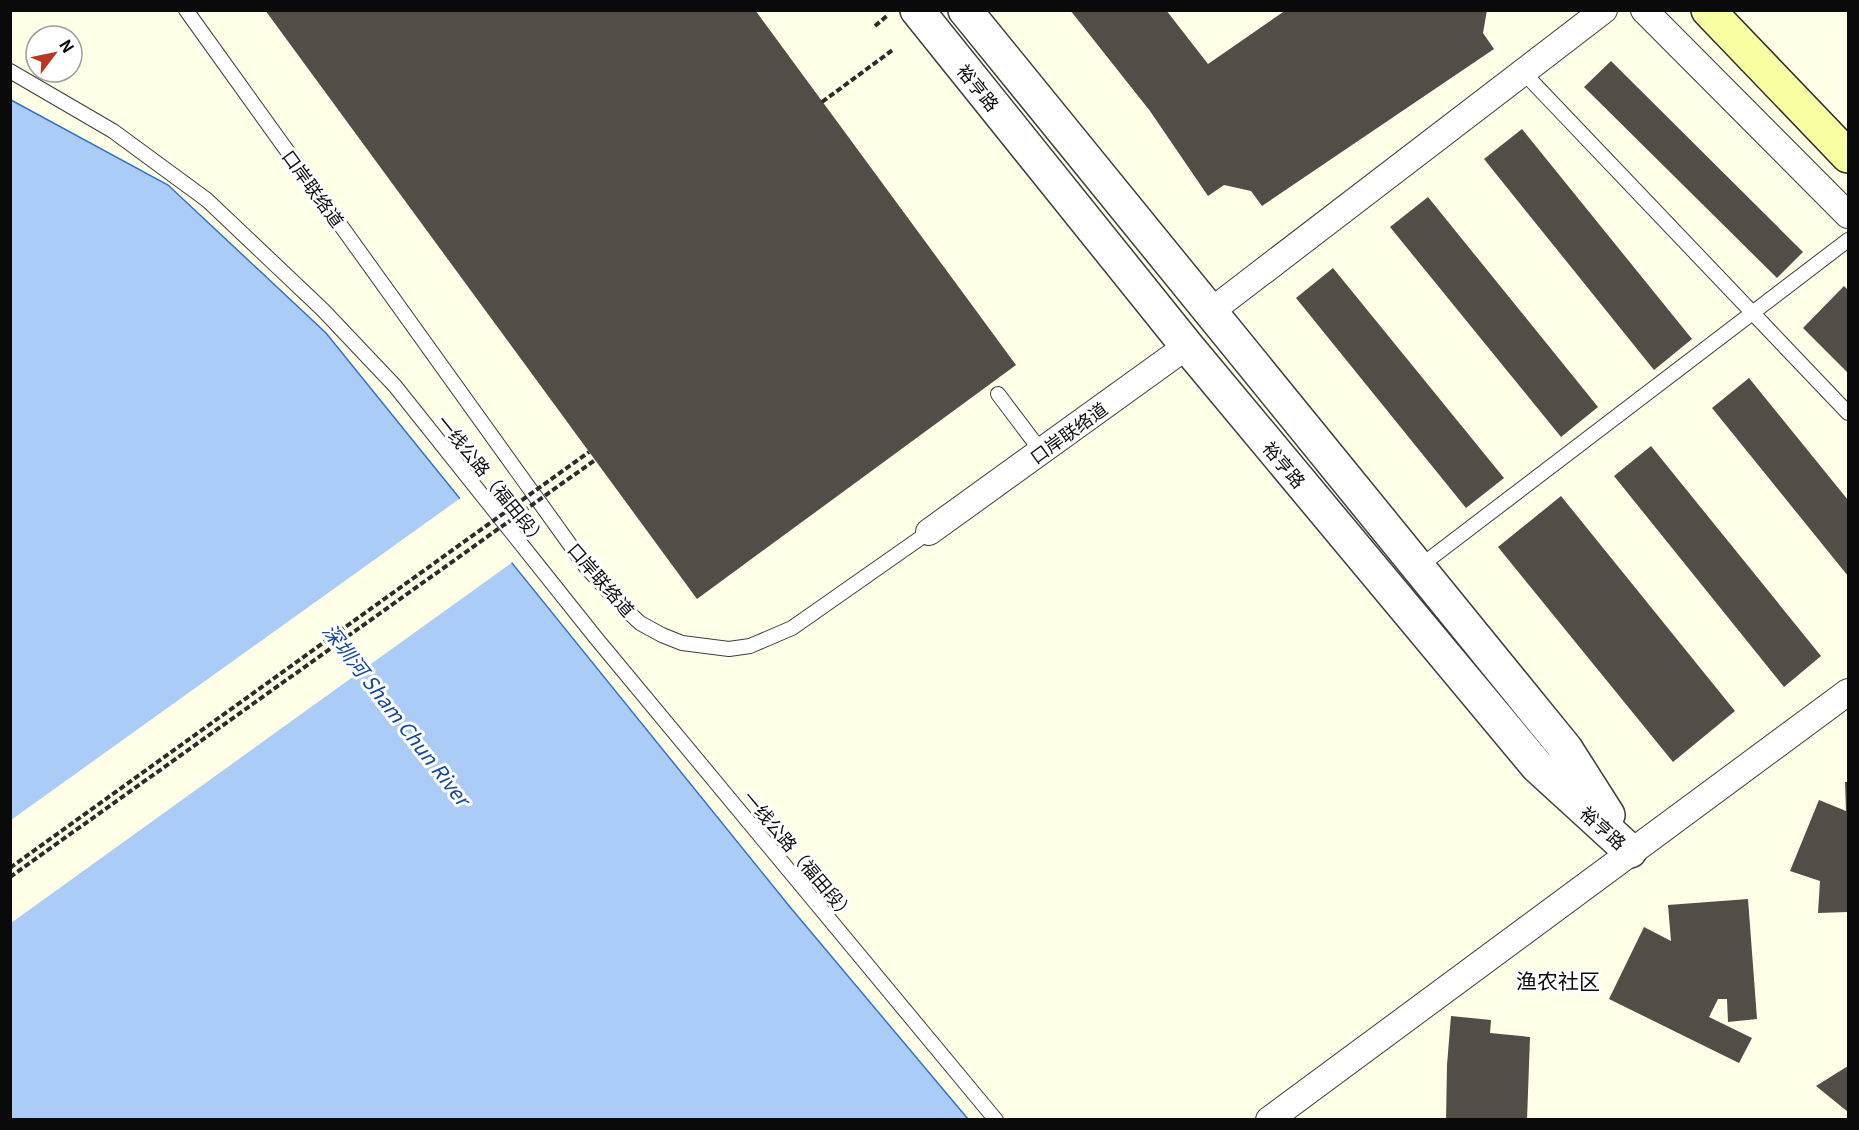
<svg xmlns="http://www.w3.org/2000/svg" width="1859" height="1130" viewBox="0 0 1859 1130" font-family="Georgia,'Noto Sans SC',serif">
	<rect width="100%" height="100%" fill="#ffffe7"/>
	<!-- water -->
	<path fill="#abccf6" stroke="#3271ce" stroke-width="1.5" d="M11 100 168 185 326 333 790 907 968 1119 11 1120Z"/>
	<!-- pier -->
	<path fill="#ffffe7" d="M462 497 514 561 11 923V820Z"/>
	<!-- building -->
	<g fill="#524d46">
		<path d="M265 10H755L1016 365 697 599Z"/>
		<path d="M1070 10H1166L1208 64 1286 10H1487L1483 33 1494 49 1262 206 1251 191 1224 185 1208 196 1150 111Z"/>
		<path d="M1611 61 1803 252 1777 278 1584 87Z"/>
		<path d="M1522 129 1692 339 1654 370 1484 159Z"/>
		<path d="M1428 197 1598 407 1561 437 1390 227Z"/>
		<path d="M1333 268 1504 478 1466 508 1296 298Z"/>
		<path d="M1844 286 1848 290V373L1803 328Z"/>
		<path d="M1749 378 1848 500V576L1712 408Z"/>
		<path d="M1651 446 1821 656 1784 687 1614 476Z"/>
		<path d="M1561 496 1735 711 1673 762 1498 547Z"/>
		<path d="M1845 782H1848V912L1818 913 1820 881 1790 871 1819 800 1846 811Z"/>
		<path d="M1748 899 1757 1019 1728 1022 1727 999H1718L1709 1017 1752 1038 1739 1063 1609 999 1644 927 1671 941 1668 905Z"/>
		<path d="M1451 1016 1491 1020 1490 1033 1530 1037 1527 1120H1446L1447 1065Z"/>
		<path d="M1848 1066V1112L1816 1086Z"/>
	</g>
	<g fill="none" stroke-linecap="round" stroke-linejoin="round">
		<defs>
			<g id="service">
				<path d="M186 10 586 567 623 607 640 623 662 635 682 643 729 649 750 646 792 628 929 532"/>
				<path d="M10 71 113 131 207 200 323 310 395 386 596 638 996 1120"/>
				<path d="M1524 73 1848 413"/>
				<path d="M998 394 1041 451"/>
				<path d="M1419 567 1848 240"/>
			</g>
			<g id="minor">
				<path d="M1644 10 1848 215"/>
				<path d="M1210 312 1604 10"/>
				<path d="M929 532 1187 346"/>
				<path d="M1269 1120 1848 692"/>
			</g>
			<g id="tertiary">
				<path d="M917 10 1187 346 1537 766 1630 851"/>
				<path d="M965 10 1566 749 1608 815"/>
			</g>
			<path id="secondary" d="M1708 10 1848 156"/>
		</defs>
		<!-- service casing -->
		<use href="#service" stroke="#3d3d3d" stroke-width="16"/>
		<!-- minor casing -->
		<use href="#minor" stroke="#3d3d3d" stroke-width="28"/>
		<!-- tertiary casing -->
		<use href="#tertiary" stroke="#3d3d3d" stroke-width="36"/>
		<!-- secondary casing -->
		<use href="#secondary" stroke="#2c2c2c" stroke-width="36"/>
		<!-- path -->
		<g stroke="#2c2c2c" stroke-width="4" stroke-dasharray="6 3" stroke-linecap="butt">
			<path d="M875 26 888 15"/>
			<path d="M822 102 894 49"/>
		</g>
		<!-- service -->
		<use href="#service" stroke="#fff" stroke-width="14"/>
		<!-- minor -->
		<use href="#minor" stroke="#fff" stroke-width="26"/>
		<!-- tertiary -->
		<use href="#tertiary" stroke="#fff" stroke-width="33"/>
		<!-- secondary -->
		<use href="#secondary" stroke="#f7ffa2" stroke-width="33"/>
		<!-- path-bridge -->
		<g stroke="#2c2c2c" stroke-width="4" stroke-dasharray="6 3" stroke-linecap="butt">
			<path d="M10 868 589 452"/>
			<path d="M10 877 595 460"/>
		</g>
	</g>
	<g text-anchor="middle" dominant-baseline="central" stroke-width="6" stroke-linejoin="round" paint-order="stroke">
		<!-- street labels -->
		<g font-size="18" fill="#0a0a0a" stroke="#fff">
			<text transform="translate(979 87) rotate(51)">裕亨路</text>
			<text transform="translate(314 188) rotate(54)">口岸联络道</text>
			<text transform="translate(1068 432) rotate(-36)">口岸联络道</text>
			<text transform="translate(1285 464) rotate(50)">裕亨路</text>
			<text transform="translate(493 480) rotate(51)">一线公路（福田段）</text>
			<text transform="translate(602 579) rotate(49)">口岸联络道</text>
			<text transform="translate(1604 827) rotate(42)">裕亨路</text>
			<text transform="translate(800 855) rotate(50)">一线公路（福田段）</text>
		</g>
		<!-- water labels -->
		<g font-size="20" font-style="italic" fill="#14469b" stroke="#fff">
			<text transform="translate(397 714) rotate(52)">深圳河 Sham Chun River</text>
		</g>
		<!-- quarter labels -->
		<g font-size="21" fill="#0a0a0a" stroke="#fff">
			<text x="1558" y="980">渔农社区</text>
		</g>
	</g>
	<!-- border -->
	<rect width="1859" height="1130" fill="none" stroke="#0a0a0a" stroke-width="24"/>
	<!-- north arrow -->
	<g transform="translate(54 54) rotate(58)"><circle r="28" fill="#ffffff" stroke="#9d9d9d" stroke-width="1.5"/>
	<path d="M0-4.5L10 22L0 15L-10 22Z" fill="#ba3822"/>
	<text y="-9" font-size="16" font-weight="bold" text-anchor="middle" fill="#0a0a0a">N</text>
	</g>
</svg>
